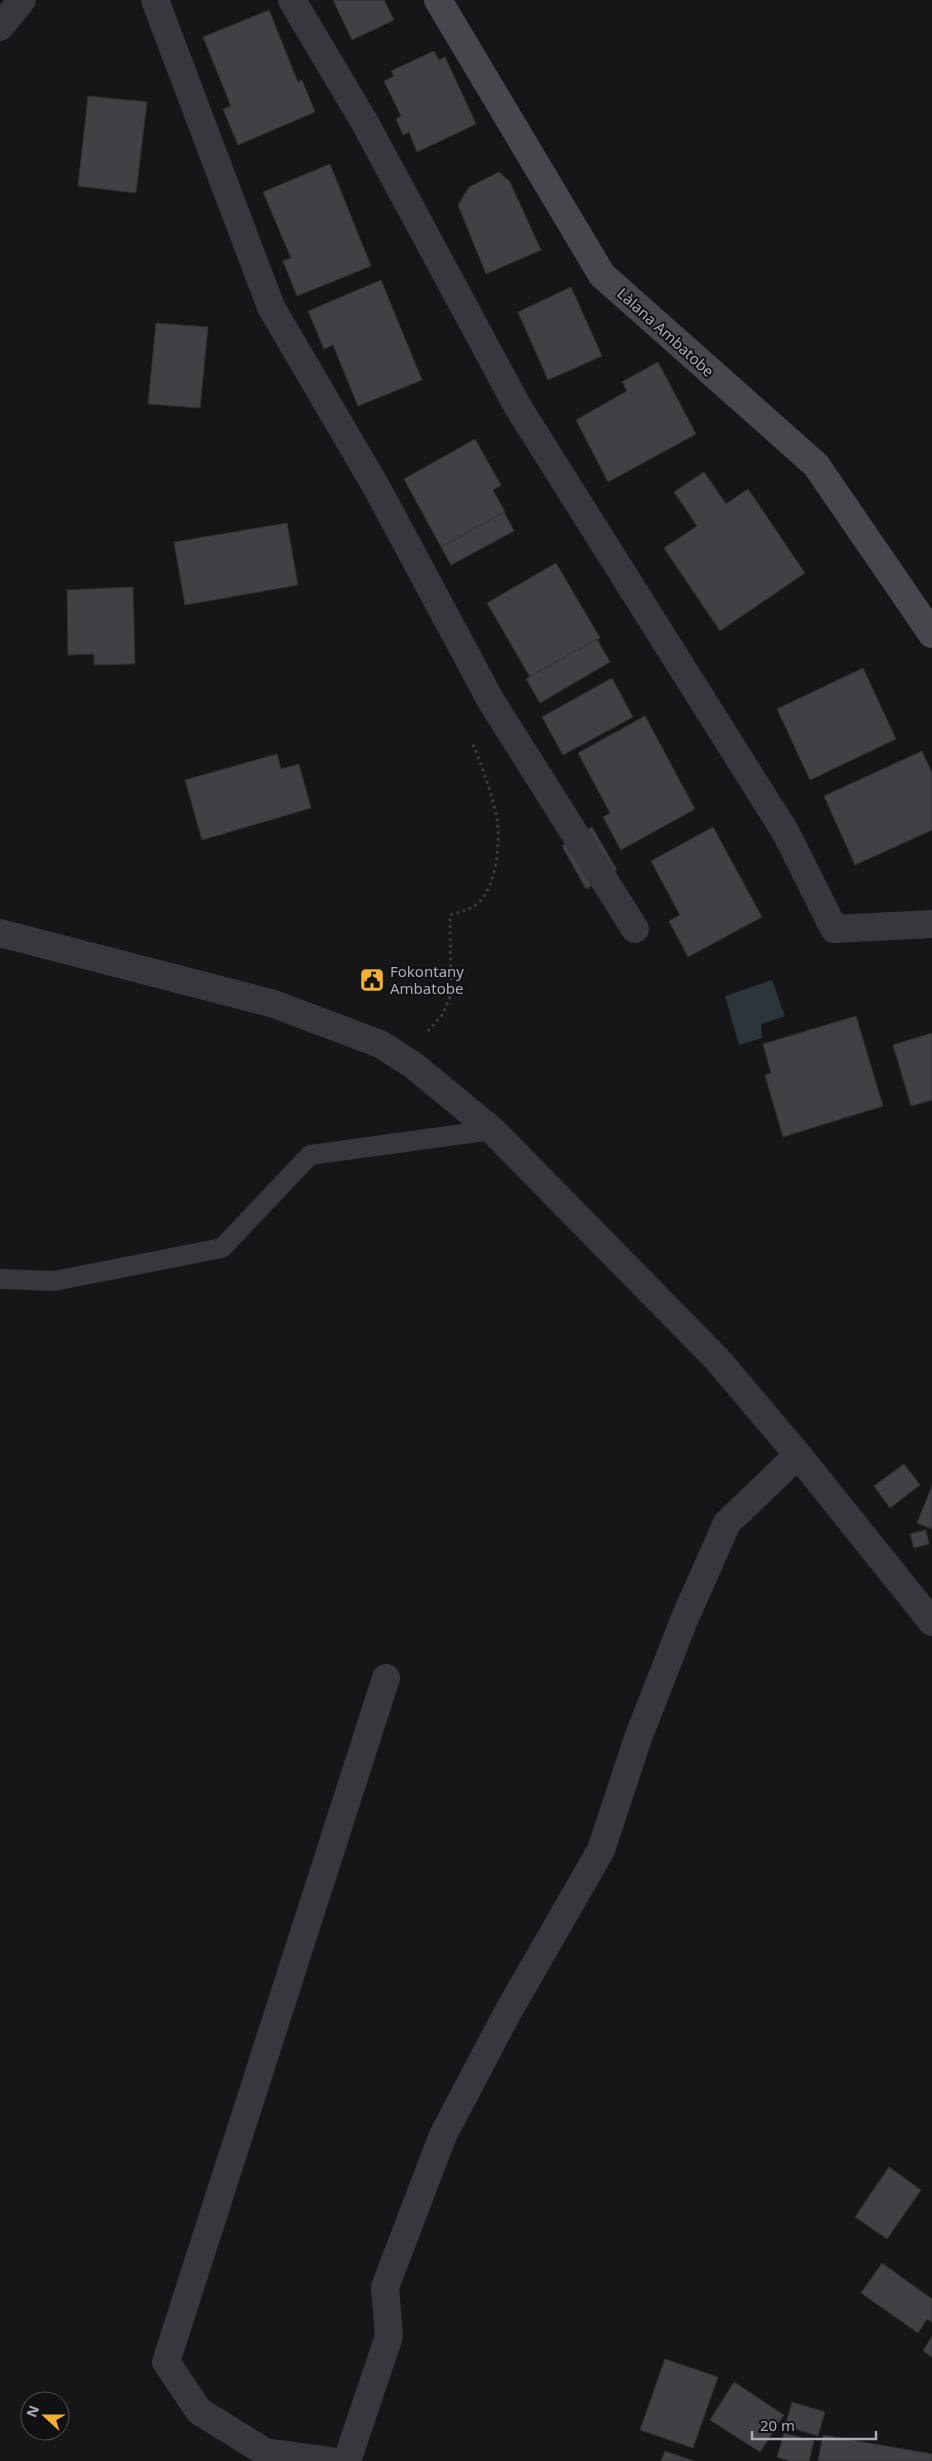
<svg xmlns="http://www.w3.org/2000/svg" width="932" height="2461" viewBox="0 0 932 2461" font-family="'Noto Sans',sans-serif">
	<rect width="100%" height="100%" fill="#161618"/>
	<!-- water -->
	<path fill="#2c353c" d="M772 980 785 1016 761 1024 762 1038 739 1045 725 996Z"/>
	<!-- building -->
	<g fill="#404145" stroke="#303034">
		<path d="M333 0H384L394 20 352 40Z"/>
		<path d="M269 10 298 82 302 80 315 112 238 145 223 109 231 106 203 37Z"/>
		<path d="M434 51 439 60 445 57 476 124 417 152 409 132 403 135 396 119 401 116 384 81 394 76 391 71Z"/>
		<path d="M88 96 147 102 136 193 78 186Z"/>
		<path d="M330 164 371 266 297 296 283 261 291 258 263 192Z"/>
		<path d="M499 172 510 182 541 250 486 274 458 205 469 187Z"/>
		<path d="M381 280 422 380 358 406 333 345 324 349 308 311Z"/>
		<path d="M571 287 602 356 548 380 518 312Z"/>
		<path d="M156 323 208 327 200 408 148 404Z"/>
		<path d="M658 362 696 434 608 482 576 420 627 391 622 382Z"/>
		<path d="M475 439 501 485 493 490 505 512 441 547 404 479Z"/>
		<path d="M704 472 726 504 748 489 805 573 720 631 664 548 697 526 674 492Z"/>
		<path d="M504 512 514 531 451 565 441 547Z"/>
		<path d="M287 523 298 585 185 605 174 542Z"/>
		<path d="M556 563 600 638 530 677 487 603Z"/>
		<path d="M133 587 135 664 94 665V654L68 655 67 590Z"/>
		<path d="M597 639 610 662 540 703 526 679Z"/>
		<path d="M863 668 896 739 810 780 777 709Z"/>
		<path d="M612 678 633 717 563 755 542 717Z"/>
		<path d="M645 716 695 809 621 850 603 817 610 813 578 753Z"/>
		<path d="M922 751 932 773V830L855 865 824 796Z"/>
		<path d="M277 754 281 769 299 764 311 808 202 840 185 780Z"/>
		<path d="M592 827 617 870 586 889 562 846Z"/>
		<path d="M713 827 762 917 688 957 669 921 680 915 651 861Z"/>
		<path d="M856 1016 883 1106 783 1137 765 1075 771 1073 763 1044Z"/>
		<path d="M932 1033V1100L911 1106 893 1045Z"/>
		<path d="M904 1464 920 1485 890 1508 874 1486Z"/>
		<path d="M932 1486V1529L917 1523Z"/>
		<path d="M926 1530 929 1544 914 1548 910 1534Z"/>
		<path d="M889 2167 921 2190 887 2239 855 2217Z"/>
		<path d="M882 2263 932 2299V2322L927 2319 918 2333 861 2293Z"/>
		<path d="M932 2336V2357L923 2351Z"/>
		<path d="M665 2359 718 2377 693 2448 640 2430Z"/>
		<path d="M734 2382 784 2415 760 2452 710 2420Z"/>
		<path d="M792 2402 825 2412 818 2436 785 2426Z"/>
		<path d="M784 2433 814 2441 809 2461H790L777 2457Z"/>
		<path d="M823 2435 932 2454V2461H818Z"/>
		<path d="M665 2451 694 2461H661Z"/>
	</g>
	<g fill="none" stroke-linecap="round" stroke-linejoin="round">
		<!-- path -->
		<path stroke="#3d3f44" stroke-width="3" stroke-dasharray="2.5 4" stroke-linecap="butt" d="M428 1031 443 1014 451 994 450 915C460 912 470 910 478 903 496 888 501 841 497 819 492 793 482 767 472 742"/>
		<!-- lane -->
		<path stroke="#37383d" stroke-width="20" d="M0 1279 54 1281 222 1248 310 1155 492 1130"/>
		<!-- street -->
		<g stroke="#37383d" stroke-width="28">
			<path d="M155 0 271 307 378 490 491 701 635 929"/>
			<path d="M292 0 365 123 518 407 786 833 834 929 932 924"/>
			<path d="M0 27 22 0"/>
			<path d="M0 933 274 1004 380 1044 413 1065 492 1130 717 1359 798 1455 932 1622"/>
			<path d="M331 2461 265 2452 199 2411 166 2362 386 1678"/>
			<path d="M347 2461 389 2336 385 2287 443 2135 509 2010 601 1850 638 1738 684 1620 727 1523 798 1455"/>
		</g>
		<!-- secondary -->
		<path stroke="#45474d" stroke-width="28" d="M438 0 602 275 816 465 932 634"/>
	</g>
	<!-- icons -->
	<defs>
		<symbol id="civic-square" viewBox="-11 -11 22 22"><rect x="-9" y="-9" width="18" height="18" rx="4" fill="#f2b134" stroke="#111113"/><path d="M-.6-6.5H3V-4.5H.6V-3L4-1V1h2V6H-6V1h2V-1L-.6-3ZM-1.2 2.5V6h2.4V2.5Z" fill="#111"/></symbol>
	</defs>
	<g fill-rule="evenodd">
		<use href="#civic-square" x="358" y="966" width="28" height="28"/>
	</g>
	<g text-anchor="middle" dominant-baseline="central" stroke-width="4" stroke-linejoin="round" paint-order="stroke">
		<!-- street labels -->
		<g font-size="15" fill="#a8adb8" stroke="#111113">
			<text transform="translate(666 332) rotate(42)">Làlana Ambatobe</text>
		</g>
		<!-- poi labels -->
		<g font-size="15" fill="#a8adb8" stroke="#111113" text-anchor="start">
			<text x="390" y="971">Fokontany<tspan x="390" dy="17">Ambatobe</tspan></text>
		</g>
	</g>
	<!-- north arrow -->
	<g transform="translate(45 2416) rotate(291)"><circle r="24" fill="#111113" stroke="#4d4f55"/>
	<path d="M0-4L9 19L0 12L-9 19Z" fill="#f2b134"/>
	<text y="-8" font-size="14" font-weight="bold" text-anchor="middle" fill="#a8adb8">N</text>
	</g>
	<!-- scale -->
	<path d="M752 2431v8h124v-8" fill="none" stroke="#a8adb8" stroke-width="2.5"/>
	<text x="760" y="2431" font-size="15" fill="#a8adb8" stroke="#111113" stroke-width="4" paint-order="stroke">20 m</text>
</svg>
